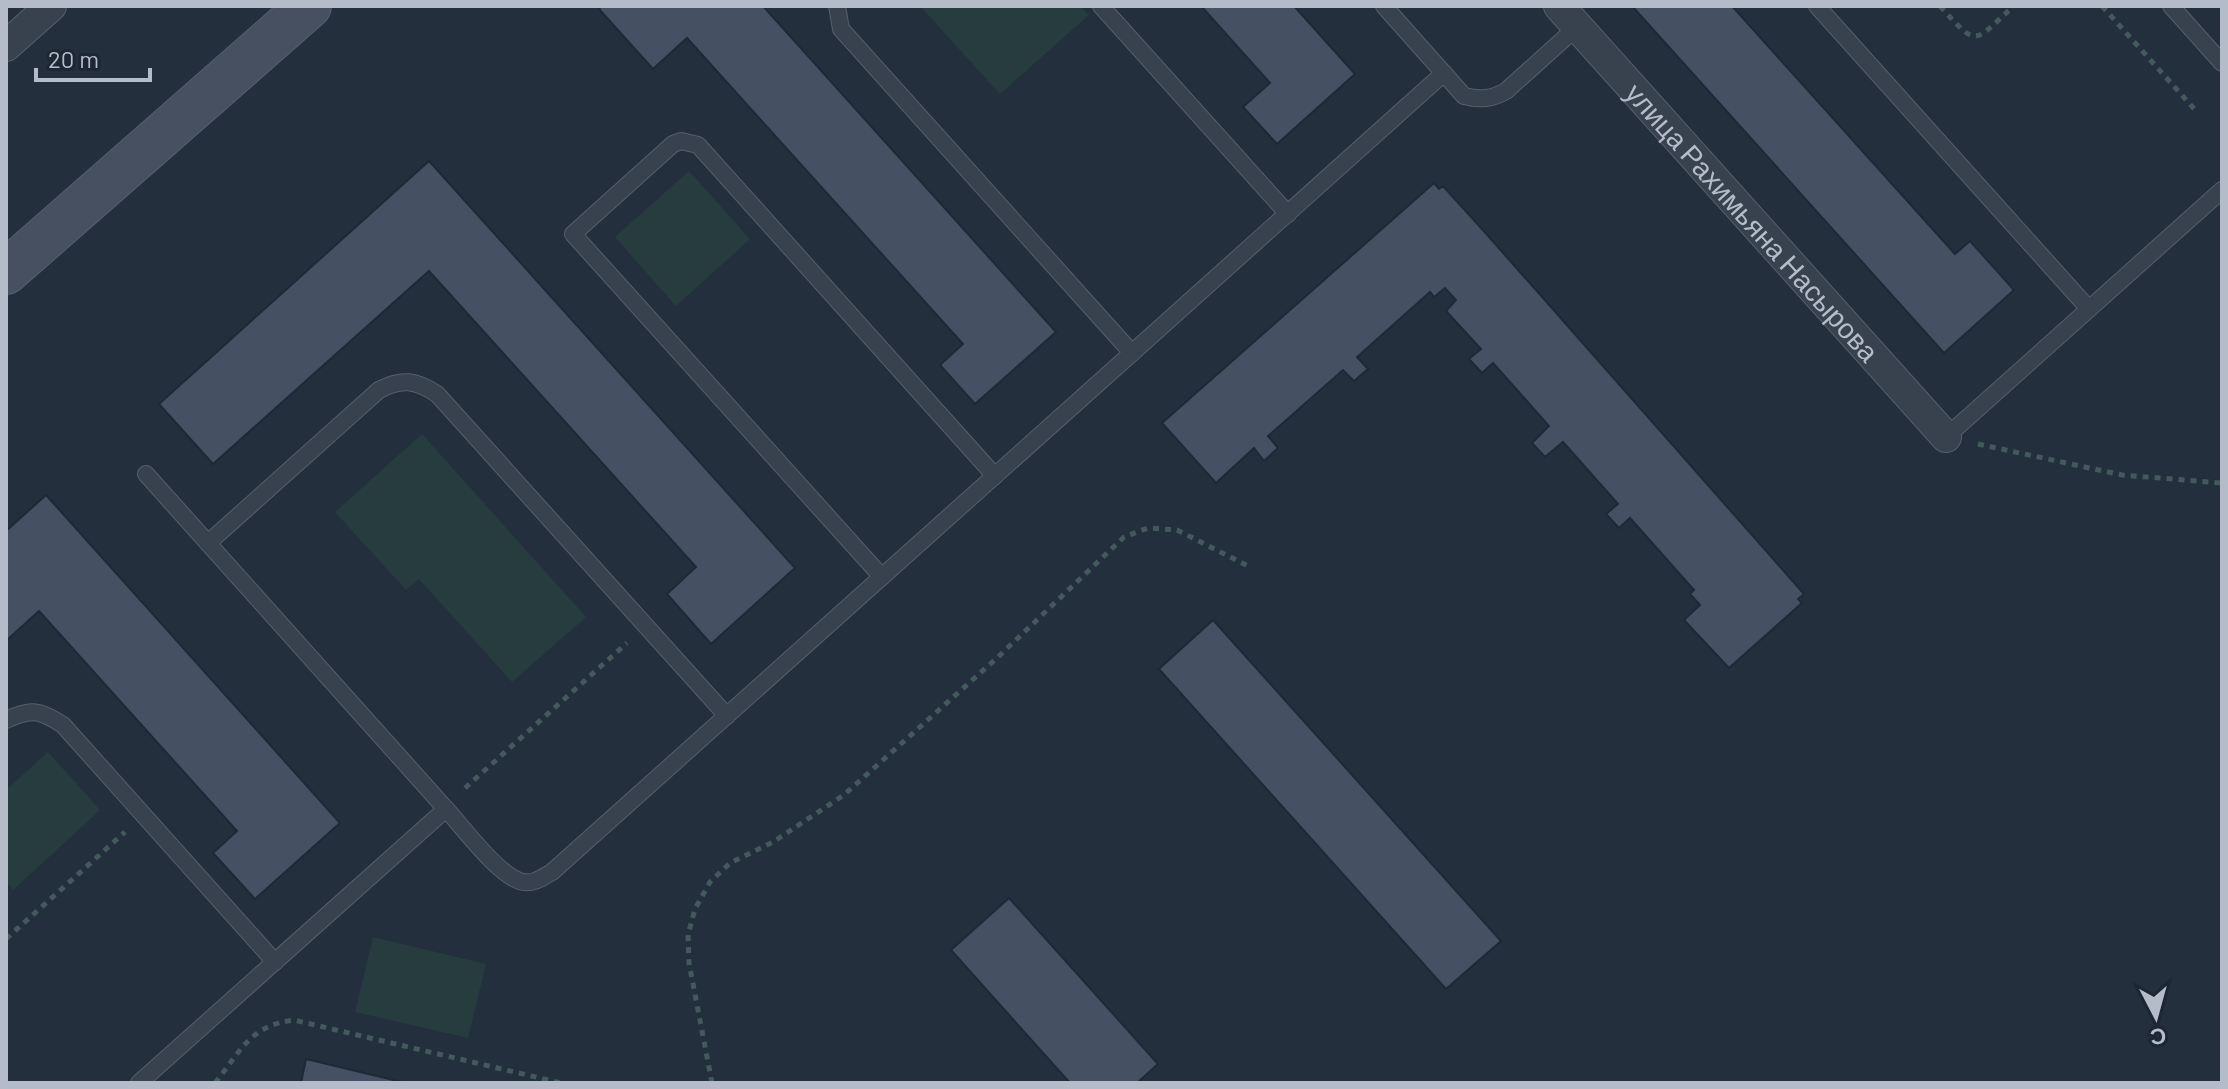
<svg xmlns="http://www.w3.org/2000/svg" width="2228" height="1089" viewBox="0 0 2228 1089" font-family="Barlow,sans-serif">
	<rect width="100%" height="100%" fill="#242f3e"/>
	<!-- green -->
	<g fill="#263c3f">
		<path d="M920 6H1080L1089 15 1000 94Z"/>
		<path d="M689 171 750 239 676 306 615 237Z"/>
		<path d="M422 434 586 617 512 682 419 579 406 590 335 512Z"/>
		<path d="M48 752 100 810 13 890 6 882V790Z"/>
		<path d="M373 937 486 964 468 1038 355 1012Z"/>
	</g>
	<!-- building -->
	<g fill="#455162" stroke="#1f2835" stroke-width="2">
		<path d="M602 6H763L1056 332 975 404 940 365 963 344 687 38 653 69 599 9Z"/>
		<path d="M1201 6H1294L1355 74 1277 144 1243 107 1270 83Z"/>
		<path d="M1632 6H1732L1955 254 1970 241 2014 290 1944 353Z"/>
		<path d="M429 161 795 568 711 644 667 594 696 567 429 271 213 464 159 404Z"/>
		<path d="M1434 183 1439 189 1443 186 1482 229 1804 594 1798 599 1802 603 1729 668 1684 620 1700 605 1690 594 1694 590 1630 518 1619 528 1606 514 1618 504 1563 442 1545 457 1532 443 1549 426 1493 363 1482 373 1469 359 1481 349 1446 311 1456 300 1445 288 1434 297 1430 292 1357 357 1368 369 1354 381 1343 370 1268 436 1278 448 1264 461 1254 448 1216 483 1162 423Z"/>
		<path d="M46 495 340 823 255 899 213 853 237 831 39 611 6 641V531Z"/>
		<path d="M1213 620 1501 941 1446 989 1159 669Z"/>
		<path d="M1009 898 1158 1064 1137 1083H1070L951 950Z"/>
		<path d="M306 1059 406 1083H301Z"/>
	</g>
	<g fill="none" stroke-linecap="round" stroke-linejoin="round">
		<defs>
			<g id="lane">
				<path d="M837 6 841 29 1132 353 1444 73"/>
				<path d="M1101 6 1288 214"/>
				<path d="M1384 6 1464 96C1480 100 1492 99 1506 91L1577 27"/>
				<path d="M1817 6 2089 309"/>
				<path d="M2171 6 2222 63"/>
				<path d="M1946 437 2222 190"/>
				<path d="M146 474 446 809"/>
				<path d="M208 543 379 390C401 378 416 380 437 394L727 716"/>
				<path d="M882 577 573 234 673 144 681 141 698 145 995 476"/>
				<path d="M6 720C31 708 40 710 63 725L275 962"/>
				<path d="M139 1083 446 809C463 827 499 877 523 882 534 884 543 877 552 872L1132 353"/>
			</g>
			<g id="street">
				<path id="s1" d="M1559 6 1946 437"/>
				<path d="M6 46 51 6"/>
			</g>
			<path id="secondary" d="M6 272 309 6"/>
		</defs>
		<!-- lane casing -->
		<use href="#lane" stroke="#565f6c" stroke-width="18"/>
		<!-- street casing -->
		<use href="#street" stroke="#565f6c" stroke-width="32"/>
		<!-- secondary casing -->
		<use href="#secondary" stroke="#565f6c" stroke-width="46"/>
		<!-- path -->
		<g stroke="#44595c" stroke-width="5" stroke-dasharray="6 6" stroke-linecap="butt">
			<path d="M1940 6C1979 49 1972 43 2014 6"/>
			<path d="M2102 6 2197 112"/>
			<path d="M1978 444 2122 475 2222 483"/>
			<path d="M465 788 627 643"/>
			<path d="M6 939 125 832"/>
			<path d="M215 1083C240 1052 250 1025 294 1020L561 1083"/>
			<path d="M712 1083 689 963 688 935 695 909 710 882 730 863 773 842 844 795 998 657 1124 537 1148 528 1177 530 1252 568"/>
		</g>
		<!-- lane -->
		<use href="#lane" stroke="#38414e" stroke-width="16"/>
		<!-- street -->
		<use href="#street" stroke="#38414e" stroke-width="30"/>
		<!-- secondary -->
		<use href="#secondary" stroke="#465061" stroke-width="44"/>
	</g>
	<g text-anchor="middle" dominant-baseline="central" stroke-width="6" stroke-linejoin="round" paint-order="stroke">
		<!-- street labels -->
		<g font-size="28" fill="#b4bcc9" stroke="#1d2633">
			<text stroke="none"><textPath href="#s1" startOffset="290">улица Рахимьяна Насырова</textPath></text>
		</g>
	</g>
	<!-- border -->
	<rect width="2228" height="1089" fill="none" stroke="#b4bcc9" stroke-width="16"/>
	<!-- north arrow -->
	<g transform="translate(2156 1017) rotate(174)" stroke="#1d2633" stroke-width="6" paint-order="stroke">
	<path d="M0-6L14 30L0 20L-14 30Z" fill="#b4bcc9"/>
	<text y="-12" font-size="22" font-weight="bold" text-anchor="middle" fill="#b4bcc9">С</text>
	</g>
	<!-- scale -->
	<path d="M36 68v12h114v-12" fill="none" stroke="#b4bcc9" stroke-width="4"/>
	<text x="48" y="68" font-size="24" fill="#b4bcc9" stroke="#1d2633" stroke-width="6" paint-order="stroke">20 m</text>
</svg>
